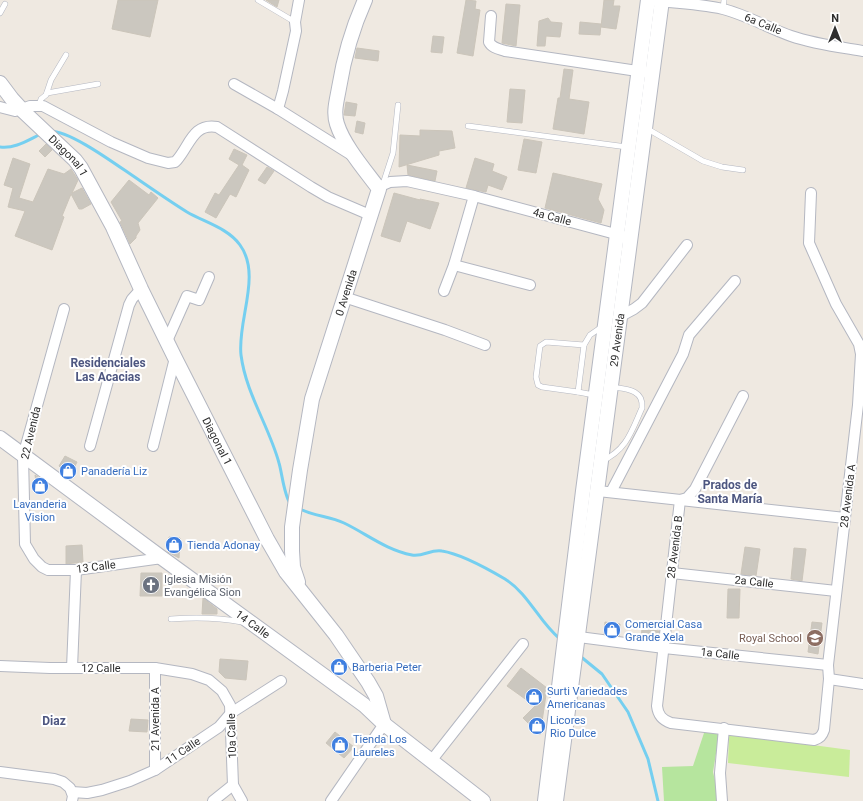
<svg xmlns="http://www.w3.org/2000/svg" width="863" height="801" viewBox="0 0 863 801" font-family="Roboto,sans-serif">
	<rect width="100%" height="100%" fill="#efe9e1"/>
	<!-- green -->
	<path fill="#b6e59e" d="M705 730 719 735 713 772 720 801H664L662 767 693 766Z"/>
	<!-- pitch -->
	<path fill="#c9ec9a" d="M729 734 850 750 849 777 728 763Z"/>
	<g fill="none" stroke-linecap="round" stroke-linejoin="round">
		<!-- stream -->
		<g stroke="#75cff0" stroke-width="3">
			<path d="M50 131C72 131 119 167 139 180 155 191 171 202 187 212 204 222 228 228 240 245 262 275 237 321 241 355 246 394 269 426 279 463 282 473 284 495 290 503"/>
			<path d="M0 147C15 149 28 140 41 134"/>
			<path d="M298 508C312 516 329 516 344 523 367 534 386 550 412 555 423 557 431 549 442 551 462 554 488 569 505 579 529 594 539 622 560 639"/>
			<path d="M580 656 602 674 628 712 648 759 658 801"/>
		</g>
	</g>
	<!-- building -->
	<g fill="#cbc7bf" stroke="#cbc5ba">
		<path d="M118 0H158L150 37 112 29Z"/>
		<path d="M266 0H279L277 7Z"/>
		<path d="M466 0 476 1 475 9 480 10 473 56 457 53Z"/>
		<path d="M604 0H614L613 6H620L616 29 601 27Z"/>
		<path d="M506 4 520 5 516 46 502 43Z"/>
		<path d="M548 18 551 22 562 23 560 37 546 36 545 46H537L539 21Z"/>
		<path d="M580 22 601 24 600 35 579 34Z"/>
		<path d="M433 36 444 37 442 53 431 52Z"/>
		<path d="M357 48 379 51 378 61 355 58Z"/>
		<path d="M564 69 573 70 569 99 589 102 584 134 553 129 558 98H560Z"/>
		<path d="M510 89 525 90 522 123 507 122Z"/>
		<path d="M346 102 357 104 355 116 344 115Z"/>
		<path d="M357 121 365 123 363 134 355 132Z"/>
		<path d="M420 130 452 131 455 148 439 151V155L399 167 400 135 420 136Z"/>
		<path d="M524 139 542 142 536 173 518 170Z"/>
		<path d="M46 144 52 150 45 157 39 151Z"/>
		<path d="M234 149 247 155 242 165 249 170 236 197 230 194 216 218 205 212 215 193 219 195 239 165 229 159Z"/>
		<path d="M13 158 30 164 19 198 33 202 48 169 64 174 71 169 78 180 72 193 82 188 91 204 82 209H79L71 194 62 216 64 217 52 250 15 236 25 211 8 207 13 188 4 185Z"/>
		<path d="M475 158 494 164 492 171 507 177 502 190 488 185 486 192 466 188Z"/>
		<path d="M407 165 437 171 435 181 408 175Z"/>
		<path d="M267 167 274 171 265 184 258 180Z"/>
		<path d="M553 173 602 184 598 199 604 210 601 223 545 208Z"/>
		<path d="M129 180 149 195 151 192 158 198 138 223 140 230 136 236V238L130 244 120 222 122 221 111 202Z"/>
		<path d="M394 193 420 200V199L439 203 430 229 407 221 400 242 381 236Z"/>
		<path d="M65 456 77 462 70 476 59 466Z"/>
		<path d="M35 475 48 484 37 490Z"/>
		<path d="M169 537 180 538 179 558 168 552Z"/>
		<path d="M82 545 83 562 66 564V546Z"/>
		<path d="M745 547 760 549 756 576 741 574Z"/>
		<path d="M794 548 806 549 802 581 791 579Z"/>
		<path d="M141 573H162V596H140Z"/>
		<path d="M728 589H740L739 618H727Z"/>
		<path d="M203 598 217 609V614H202Z"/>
		<path d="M605 622 620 624 619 636 604 634Z"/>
		<path d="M812 622 822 623 818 654 808 652Z"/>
		<path d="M642 629 659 631 658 640 641 638Z"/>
		<path d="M220 659 248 661 246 680 225 678 219 672Z"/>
		<path d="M521 668 547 688 540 735 523 718 535 706 507 686Z"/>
		<path d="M131 719 148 720 147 732 129 731Z"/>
		<path d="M335 732 354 747 344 758 326 743Z"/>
	</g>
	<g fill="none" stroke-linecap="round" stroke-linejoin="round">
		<defs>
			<g id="lane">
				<path d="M258 0 295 22"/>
				<path d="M723 9 724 0"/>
				<path d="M0 13 5 4"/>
				<path d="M47 93 98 84"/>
				<path d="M39 105 41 99 46 95 51 80 66 55"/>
				<path d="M468 126 627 147"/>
				<path d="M646 128 703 161 722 167 743 170"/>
				<path d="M383 184 393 153 398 105"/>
				<path d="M578 392 584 345"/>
				<path d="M594 395 578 392 542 387 538 385 536 377 540 346 546 342 584 345 590 335 603 326"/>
				<path d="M602 461C627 450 632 430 642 408 644 389 625 389 612 387"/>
				<path d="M171 619C196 617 216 617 242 622"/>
			</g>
			<g id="street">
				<path d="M656 1C679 3 701 4 723 9 747 15 768 28 791 36 814 44 839 47 863 51"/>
				<path d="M491 16 489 42C492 48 499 49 505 51L644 72"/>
				<path d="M234 84 278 109 353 156"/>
				<path d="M0 107 15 111 22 109 30 106H43L111 142 148 158 168 163 175 162 177 160C190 145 193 123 217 127L311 187 328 197 370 215"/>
				<path d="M278 109 283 91 296 31 295 22 299 0"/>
				<path d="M379 189 383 185 390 182 407 181 474 196 623 236"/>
				<path d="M454 265 530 285"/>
				<path d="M444 291 454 265 474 196"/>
				<path d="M344 297 445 330 485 345"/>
				<path d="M64 309 23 456 25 544 34 559 42 567 48 570H76L162 558"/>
				<path d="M621 316 634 309 642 303 687 245"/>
				<path d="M167 341 187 296 199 300 209 277"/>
				<path d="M743 396 695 489 687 498 680 500 657 706C658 715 662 720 671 723L814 740C820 738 822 736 824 730L829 679 828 665 858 405 861 354 859 344 836 304 809 243 811 193"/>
				<path d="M90 446 129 305 132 299 141 289"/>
				<path d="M153 446 175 358"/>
				<path d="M598 491 845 518"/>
				<path d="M611 492 683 354 689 335 735 281"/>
				<path d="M672 573 836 591"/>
				<path d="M571 636 664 648 828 665"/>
				<path d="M0 666 50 668H155L192 674 209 680 222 691 230 705 233 785 242 801"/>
				<path d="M72 668 76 570"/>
				<path d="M155 668V770"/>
				<path d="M829 679 863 684"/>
				<path d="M431 761 523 644"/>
				<path d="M0 772 54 779 63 782 70 788 73 796 72 801"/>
				<path d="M72 792 87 793 102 790 130 781 155 770 219 727 231 713 281 681"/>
				<path d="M213 801 233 785"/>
				<path d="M331 801 384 724"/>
				<path d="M722 801 720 773 724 728"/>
			</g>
			<g id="secondary">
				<path id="s1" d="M0 83 12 99 24 112 75 160 81 168 113 227 141 289 175 358 267 539 286 572 336 635 368 682 376 696 384 724"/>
				<path id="s2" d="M0 438 162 558 364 705 384 724 483 801"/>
				<path id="s3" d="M298 582 293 567 292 551V527L300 470 312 399 379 189C365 170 344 146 337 124 333 112 337 100 339 88 344 57 352 29 365 0"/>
				<path d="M545 801 583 491 648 0"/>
				<path id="s4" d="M556 801 662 0"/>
			</g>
		</defs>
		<!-- lane casing -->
		<use href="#lane" stroke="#b4b7c1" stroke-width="6"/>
		<!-- street casing -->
		<use href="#street" stroke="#b4b7c1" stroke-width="12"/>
		<!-- secondary casing -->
		<use href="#secondary" stroke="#b4b7c1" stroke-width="16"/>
		<!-- lane -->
		<use href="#lane" stroke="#fff" stroke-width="5"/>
		<!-- street -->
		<use href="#street" stroke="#fff" stroke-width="10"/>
		<!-- secondary -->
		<use href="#secondary" stroke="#fff" stroke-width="14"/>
	</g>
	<!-- icons -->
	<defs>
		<symbol id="shop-disc" viewBox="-11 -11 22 22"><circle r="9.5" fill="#3f7fe0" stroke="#fff"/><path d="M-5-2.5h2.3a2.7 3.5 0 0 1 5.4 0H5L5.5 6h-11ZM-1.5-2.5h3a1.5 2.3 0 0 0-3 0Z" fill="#fff"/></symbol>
		<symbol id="church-disc" viewBox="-11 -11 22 22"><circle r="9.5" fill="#6b7280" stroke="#fff"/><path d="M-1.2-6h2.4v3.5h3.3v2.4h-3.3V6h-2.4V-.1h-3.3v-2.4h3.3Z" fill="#fff"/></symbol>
		<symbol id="school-disc" viewBox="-11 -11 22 22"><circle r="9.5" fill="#8d6e63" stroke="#fff"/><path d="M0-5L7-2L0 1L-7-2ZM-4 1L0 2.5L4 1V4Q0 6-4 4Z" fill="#fff"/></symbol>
	</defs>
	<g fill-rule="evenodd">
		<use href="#shop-disc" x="58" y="461" width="20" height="20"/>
		<use href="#shop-disc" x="30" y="476" width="20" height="20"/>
		<use href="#shop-disc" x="164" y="535" width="20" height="20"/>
		<use href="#church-disc" x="141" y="575" width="20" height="20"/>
		<use href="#shop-disc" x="602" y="620" width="20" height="20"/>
		<use href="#school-disc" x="805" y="628" width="20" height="20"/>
		<use href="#shop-disc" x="329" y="657" width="20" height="20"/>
		<use href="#shop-disc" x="524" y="687" width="20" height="20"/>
		<use href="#shop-disc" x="527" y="716" width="20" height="20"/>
		<use href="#shop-disc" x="330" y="735" width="20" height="20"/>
	</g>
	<g text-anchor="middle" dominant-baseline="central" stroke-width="4" stroke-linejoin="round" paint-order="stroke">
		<!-- street labels -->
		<g font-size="11" fill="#2e2e2e" stroke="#fff">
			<text transform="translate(763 24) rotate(22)">6a Calle</text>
			<text stroke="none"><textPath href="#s1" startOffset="100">Diagonal 1</textPath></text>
			<text transform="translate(552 217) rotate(15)">4a Calle</text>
			<text stroke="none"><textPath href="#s3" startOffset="297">0 Avenida</textPath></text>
			<text stroke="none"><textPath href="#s4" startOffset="465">29 Avenida</textPath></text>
			<text transform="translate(31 433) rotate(-77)">22 Avenida</text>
			<text stroke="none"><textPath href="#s1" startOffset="423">Diagonal 1</textPath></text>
			<text transform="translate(848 496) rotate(-83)">28 Avenida A</text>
			<text transform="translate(675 547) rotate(-83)">28 Avenida B</text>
			<text transform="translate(96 567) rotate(-7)">13 Calle</text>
			<text transform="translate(754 582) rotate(6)">2a Calle</text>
			<text stroke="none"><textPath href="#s2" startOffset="314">14 Calle</textPath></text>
			<text transform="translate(720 654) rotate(6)">1a Calle</text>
			<text x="101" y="668">12 Calle</text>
			<text transform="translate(155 719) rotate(-90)">21 Avenida A</text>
			<text transform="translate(232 736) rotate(-92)">10a Calle</text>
			<text transform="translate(183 751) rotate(-34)">11 Calle</text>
		</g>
		<!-- shop labels -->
		<g font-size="11" fill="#366cbe" stroke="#fff" text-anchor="start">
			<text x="81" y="471">Panadería Liz</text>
			<text x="40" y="504" text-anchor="middle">Lavanderia<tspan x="40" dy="13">Vision</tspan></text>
			<text x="187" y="545">Tienda Adonay</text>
			<text x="625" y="624">Comercial Casa<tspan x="625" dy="13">Grande Xela</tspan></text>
			<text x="352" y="667">Barberia Peter</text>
			<text x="547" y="691">Surti Variedades<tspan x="547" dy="13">Americanas</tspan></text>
			<text x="550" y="720">Licores<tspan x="550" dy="13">Rio Dulce</tspan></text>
			<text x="353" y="739">Tienda Los<tspan x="353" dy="13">Laureles</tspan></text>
		</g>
		<!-- worship labels -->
		<g font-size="11" fill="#5b616d" stroke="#fff" text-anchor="start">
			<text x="164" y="579">Iglesia Misión<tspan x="164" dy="13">Evangélica Sion</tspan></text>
		</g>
		<!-- education labels -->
		<g font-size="11" fill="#785e54" stroke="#fff" text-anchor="end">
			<text x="802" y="638">Royal School</text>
		</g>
		<!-- neighbourhood labels -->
		<g font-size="12" font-weight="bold" fill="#4d5680" stroke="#fff">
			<text x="108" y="363">Residenciales<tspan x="108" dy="14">Las Acacias</tspan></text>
			<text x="730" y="485">Prados de<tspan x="730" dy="14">Santa María</tspan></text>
			<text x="54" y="721">Diaz</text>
		</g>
	</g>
	<!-- north arrow -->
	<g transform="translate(835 28)" stroke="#ffffff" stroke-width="3" paint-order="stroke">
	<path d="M0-3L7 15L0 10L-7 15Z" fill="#2e2e2e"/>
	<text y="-6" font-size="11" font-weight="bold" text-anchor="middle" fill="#2e2e2e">N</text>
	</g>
</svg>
